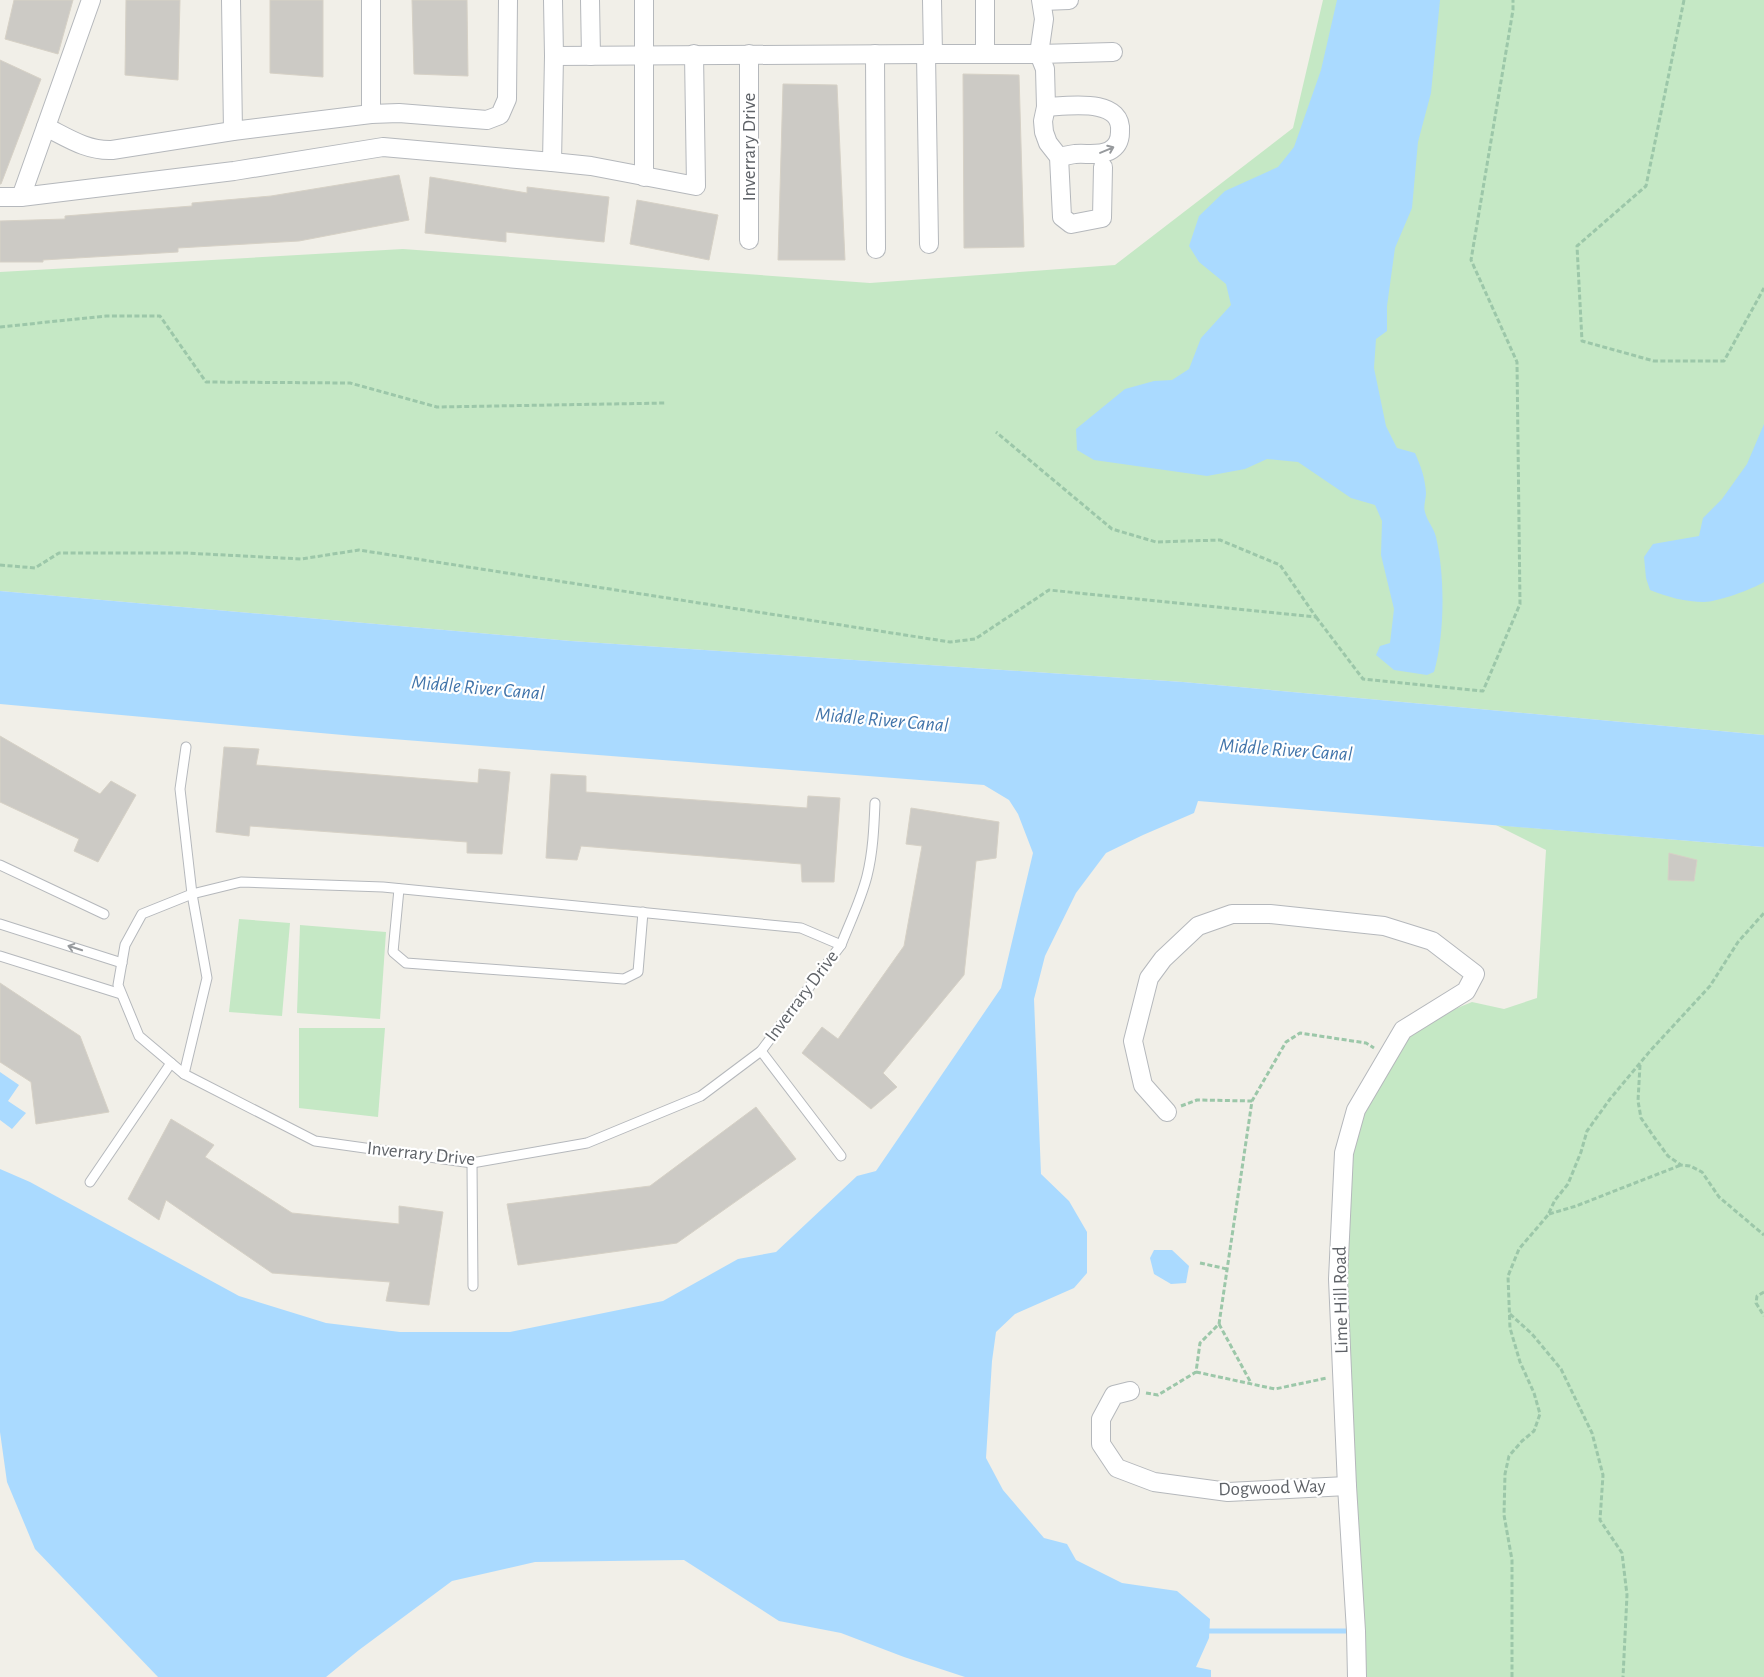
<svg xmlns="http://www.w3.org/2000/svg" width="1764" height="1677" viewBox="0 0 1764 1677" font-family="'Alegreya Sans',sans-serif">
	<rect width="100%" height="100%" fill="#f1efe8"/>
	<!-- green -->
	<g fill="#c5e8c5">
		<path d="M1323 0H1764V735L1183 682 571 641 0 591V272L403 249 870 283 1115 265 1293 128Z"/>
		<path d="M1496 825 1764 847V1677H1357L1347 1486 1344 1153 1403 1030 1472 1002 1504 1009 1537 998 1546 850Z"/>
		<path d="M239 919 290 923 282 1016 229 1012Z"/>
		<path d="M300 925 386 932 380 1019 297 1013Z"/>
		<path d="M299 1028H385L378 1117 299 1108Z"/>
	</g>
	<!-- water -->
	<g fill="#aadaff">
		<path d="M1337 0H1440L1431 93 1418 142 1412 208 1395 248 1387 306V331L1376 339 1374 368 1386 426 1397 448 1415 453C1421 467 1425 477 1426 493 1426 499 1423 507 1425 512 1427 521 1434 528 1436 537 1445 576 1445 633 1434 672L1427 675 1394 670 1376 655 1380 646 1390 643 1394 609 1381 555 1382 521 1375 505 1351 498 1298 462 1267 459 1245 469 1207 476 1094 460 1077 450 1076 429 1125 389 1154 381 1172 380 1189 369 1201 338 1231 305 1226 284 1199 262 1189 246 1199 216 1225 191 1278 167 1294 147 1321 70Z"/>
		<path d="M1764 424V582C1753 589 1717 602 1704 602 1686 602 1667 597 1650 590L1646 578 1644 557 1653 544 1699 536 1703 518 1722 499 1747 464Z"/>
		<path d="M0 591 571 641 1183 682 1764 735V847L1198 801 1194 813 1143 835 1106 853 1076 893 1045 956 1034 999 1041 1174 1069 1201 1087 1232V1273L1074 1288 1015 1314 996 1332 992 1361 986 1458 1003 1490 1044 1538 1067 1544 1076 1560 1122 1583 1177 1591 1210 1619 1209 1638 1196 1667 1211 1670V1677H965L904 1657 841 1633 779 1621 684 1560 535 1562 452 1581 359 1650 326 1677H158L35 1549 7 1482 0 1432V1169L30 1182 239 1296 326 1323 400 1332H510L663 1301 738 1259 776 1252 857 1176 876 1171 1001 988 1033 853 1018 814 1009 800 984 785 354 736 0 704Z"/>
		<path d="M0 1072 19 1085 8 1101 26 1113 12 1129 0 1120Z"/>
		<path d="M1154 1250H1172L1189 1266 1186 1283 1171 1284 1154 1274 1150 1258Z"/>
	</g>
	<g fill="none" stroke-linecap="round" stroke-linejoin="round">
		<!-- stream -->
		<path stroke="#aadaff" stroke-width="5" d="M1209 1631H1354"/>
	</g>
	<!-- building -->
	<g fill="#cccac5" stroke="#d6d1c6">
		<path d="M14 0H73L58 54 5 39Z"/>
		<path d="M126 0H180L178 80 125 75Z"/>
		<path d="M270 0H323V77L270 73Z"/>
		<path d="M412 0H467L468 76 414 74Z"/>
		<path d="M0 60 41 79 1 184H0Z"/>
		<path d="M963 74 1019 75 1024 247 964 248Z"/>
		<path d="M783 84 837 85 845 260H778Z"/>
		<path d="M399 175 409 220 299 241 178 248V252L43 260V262H0V221L65 219V216L192 206V203L271 196Z"/>
		<path d="M430 177 527 193V187L609 197 604 242 506 232V242L425 233Z"/>
		<path d="M637 200 718 215 709 260 630 244Z"/>
		<path d="M0 736 100 794 111 781 136 795 98 862 74 851 79 839 0 802Z"/>
		<path d="M224 747 259 749 256 765 478 783 479 769 510 772 502 854 467 853V842L250 826 249 836 216 832Z"/>
		<path d="M551 774 586 776V792L807 808 808 796 840 798 834 882H802L801 864 581 846 577 860 546 858Z"/>
		<path d="M911 808 999 822 996 858 976 861 964 975 883 1073 897 1087 871 1109 802 1053 822 1027 838 1039 904 946 922 846 906 844Z"/>
		<path d="M1669 853 1697 860 1694 881 1668 880Z"/>
		<path d="M0 983 80 1036 109 1112 36 1124 31 1082 0 1062Z"/>
		<path d="M756 1107 796 1159 677 1243 518 1265 507 1204 650 1186Z"/>
		<path d="M171 1119 214 1145 205 1157 292 1213 399 1224V1206L443 1212 429 1305 386 1301 390 1282 272 1273 166 1200 159 1220 128 1199Z"/>
	</g>
	<g fill="none" stroke-linecap="round" stroke-linejoin="round">
		<defs>
			<g id="lane">
				<path d="M0 865 104 914"/>
				<path d="M241 882 383 887 801 928 841 945 761 1051 701 1096 587 1143 472 1163 315 1141 184 1074 139 1036 118 985 125 945 142 914 192 894Z"/>
				<path d="M399 889 393 952 406 963 624 979 638 972 643 912"/>
				<path d="M0 924 122 963"/>
				<path d="M841 945C850 922 861 900 867 876 873 852 874 827 875 803"/>
				<path d="M0 956 121 994"/>
				<path d="M761 1051 841 1156"/>
				<path d="M184 1074 207 978 192 894 180 789 186 747"/>
				<path d="M472 1163 473 1286"/>
				<path d="M90 1182 171 1063"/>
			</g>
			<g id="street">
				<path d="M91 0 21 197 234 171 383 147 552 162 554 56 553 0"/>
				<path d="M231 0 233 131"/>
				<path d="M590 0 591 56"/>
				<path d="M644 0V177"/>
				<path d="M932 0 933 54"/>
				<path d="M985 0V54"/>
				<path d="M1042 1 1069 0"/>
				<path d="M875 54 876 249"/>
				<path d="M554 56 926 54"/>
				<path d="M1046 107C1068 106 1123 97 1120 132 1120 140 1117 147 1109 151 1099 156 1086 153 1075 154 1069 155 1064 156 1059 157"/>
				<path d="M371 114V0"/>
				<path d="M46 127C68 138 87 151 112 150L233 131 371 114 399 113 487 120 500 115 507 99 508 0"/>
				<path d="M552 162 591 166 696 186 694 54"/>
				<path d="M1103 167 1102 218 1071 224 1062 217 1059 157 1048 143 1044 132 1043 121 1046 107 1045 69 1039 54 1113 52"/>
				<path d="M0 197H21"/>
				<path d="M749 240V54"/>
				<path d="M929 244 926 54H1039L1044 19 1041 0"/>
				<path d="M1167 1112 1143 1085 1133 1041 1149 978 1163 959 1198 926 1232 914H1270L1384 926 1432 941 1475 974 1466 991 1403 1030 1356 1110 1344 1153 1338 1279 1347 1486 1356 1631 1357 1677"/>
				<path d="M1130 1391 1114 1395 1101 1419V1444L1117 1468 1154 1482 1228 1492 1347 1486"/>
			</g>
		</defs>
		<!-- lane casing -->
		<use href="#lane" stroke="#b5b8bc" stroke-width="11"/>
		<!-- street casing -->
		<use href="#street" stroke="#b5b8bc" stroke-width="20"/>
		<!-- path -->
		<g stroke="#9cc7a9" stroke-width="3" stroke-dasharray="5 2.5" stroke-linecap="butt">
			<path d="M1684 0 1646 186 1577 246 1582 341 1654 361H1724L1764 288"/>
			<path d="M0 327 106 316H160L206 382 350 383 437 407 666 403"/>
			<path d="M0 565 35 568 59 553H186L301 559 359 550 950 642 975 639 1049 590 1316 617 1280 565 1220 540 1156 542 1112 529 996 432"/>
			<path d="M1316 617 1363 679 1483 691 1520 604 1517 362 1471 260 1513 10V0"/>
			<path d="M1640 1065 1638 1101 1641 1118 1654 1137 1668 1156 1681 1165 1690 1166 1702 1172 1719 1197 1764 1235"/>
			<path d="M1181 1106 1197 1100 1252 1101"/>
			<path d="M1549 1214 1576 1206 1681 1165"/>
			<path d="M1200 1263 1227 1269"/>
			<path d="M1764 1292 1757 1296 1756 1303 1764 1316"/>
			<path d="M1510 1314 1532 1334 1561 1369 1592 1433 1603 1475 1600 1520 1622 1553 1627 1595 1623 1677"/>
			<path d="M1219 1324 1251 1383"/>
			<path d="M1196 1372 1275 1389 1327 1378"/>
			<path d="M1146 1393 1158 1395 1196 1372 1200 1343 1219 1324 1252 1101 1286 1042 1300 1033 1366 1043 1374 1048"/>
			<path d="M1512 1677V1560L1504 1515 1505 1474 1509 1456 1522 1441 1534 1431 1540 1414 1534 1393 1520 1362 1510 1328 1508 1276 1519 1249 1548 1215 1555 1200 1568 1184 1581 1152 1587 1131 1610 1099 1650 1051 1710 986 1738 942 1764 913"/>
		</g>
		<!-- lane -->
		<use href="#lane" stroke="#fff" stroke-width="9"/>
		<!-- street -->
		<use href="#street" stroke="#fff" stroke-width="18"/>
	</g>
	<!-- one-way arrows -->
	<defs><path id="oneway-shaft" d="M-6 0H5M1.5-3L5.5 0L1.5 3" fill="none" stroke-width="1.6" stroke-linecap="round" stroke-linejoin="round" transform="scale(1.25)"/></defs>
	<g stroke="#979a9d">
		<use href="#oneway-shaft" transform="translate(1107 150) rotate(-23)"/>
		<use href="#oneway-shaft" transform="translate(75 948) rotate(-162)"/>
	</g>
	<g text-anchor="middle" dominant-baseline="central" stroke-width="4.5" stroke-linejoin="round" paint-order="stroke">
		<!-- street labels -->
		<g font-size="19" fill="#5f6368" stroke="#fff">
			<text transform="translate(749 147) rotate(-90)">Inverrary Drive</text>
			<text transform="translate(802 996) rotate(-53)">Inverrary Drive</text>
			<text transform="translate(421 1154) rotate(6)">Inverrary Drive</text>
			<text transform="translate(1341 1300) rotate(-91)">Lime Hill Road</text>
			<text transform="translate(1272 1488) rotate(-2)">Dogwood Way</text>
		</g>
		<!-- water labels -->
		<g font-size="20" font-style="italic" fill="#4174aa" stroke="#fff">
			<text transform="translate(478 688) rotate(5)">Middle River Canal</text>
			<text transform="translate(882 720) rotate(5)">Middle River Canal</text>
			<text transform="translate(1286 750) rotate(4)">Middle River Canal</text>
		</g>
	</g>
</svg>
